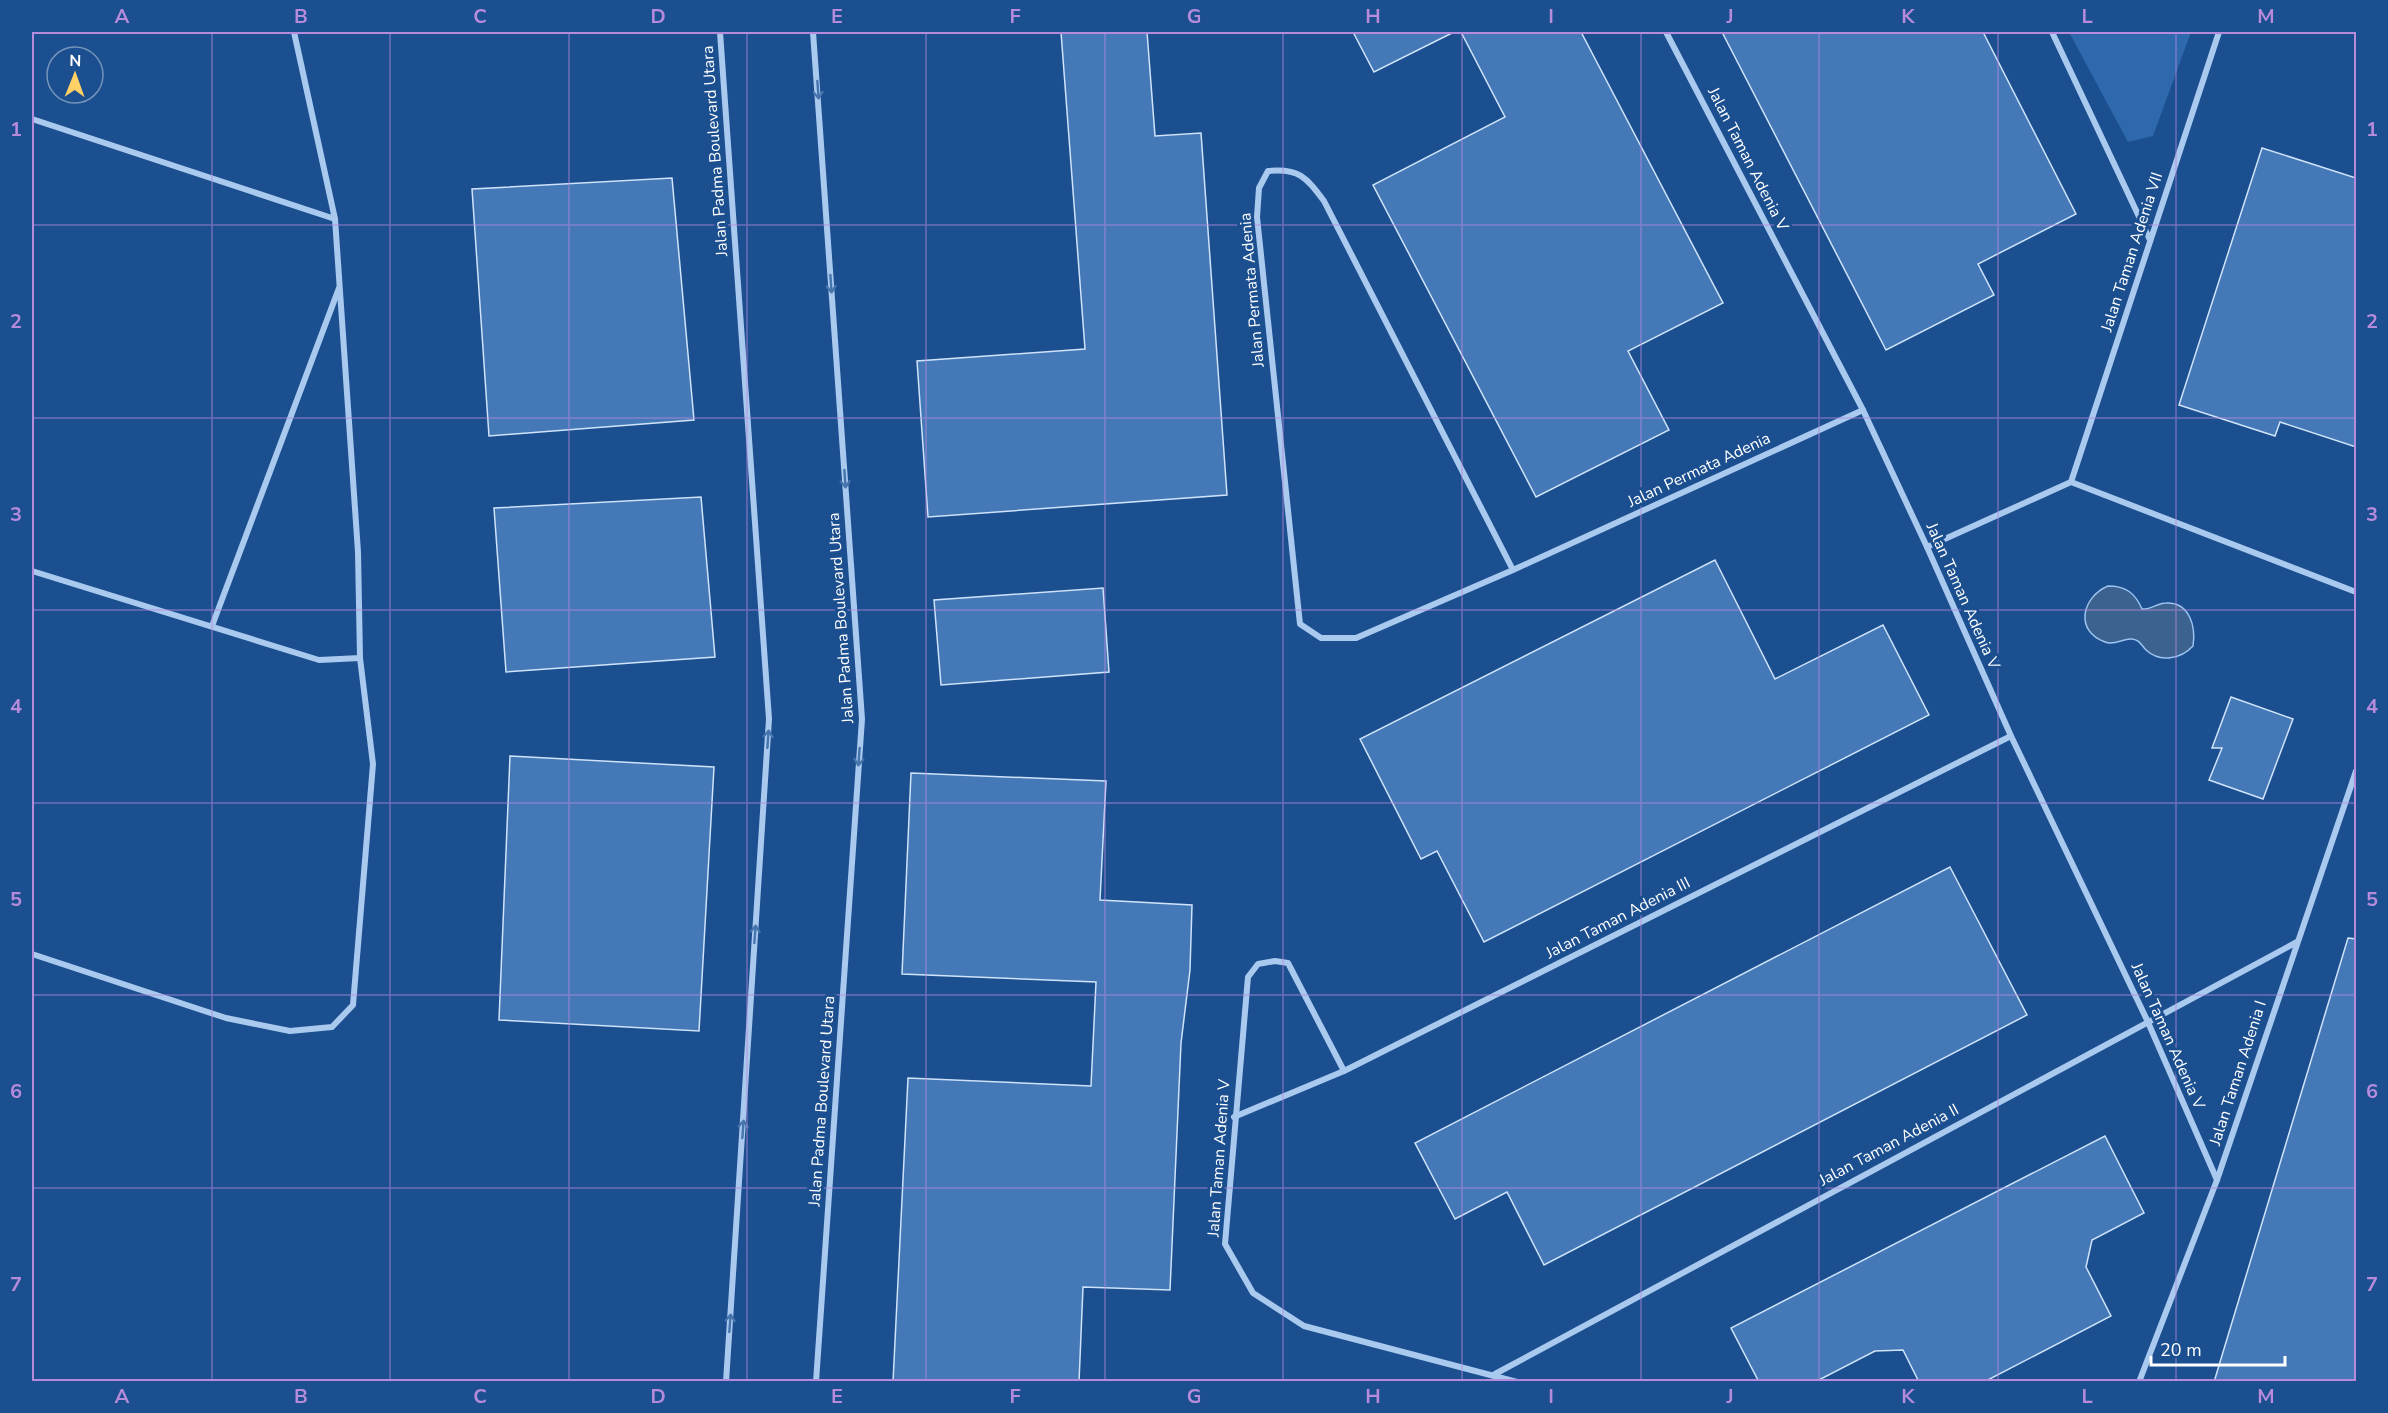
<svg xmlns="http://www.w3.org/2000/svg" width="2388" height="1413" viewBox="0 0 2388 1413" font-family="'Nunito Sans',sans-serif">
	<rect width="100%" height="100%" fill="#1b4f8f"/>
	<!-- green -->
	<path fill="#2e69ad" d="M2069 32H2191L2153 136 2128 142Z"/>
	<!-- water -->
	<path fill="#3c6290" stroke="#9cc4f0" stroke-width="1.5" d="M2108 586C2126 586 2135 593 2142 609 2151 610 2157 603 2166 603 2190 602 2196 627 2193 646 2181 659 2160 663 2146 650 2141 645 2140 640 2132 639 2123 638 2115 646 2105 642 2074 631 2082 597 2108 586Z"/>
	<!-- building -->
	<g fill="#4478b7" stroke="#cfe3fa" stroke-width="1.5">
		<path d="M1061 32H1147L1155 136 1201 133 1227 495 928 517 917 361 1085 349Z"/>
		<path d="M1353 32H1454L1374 72Z"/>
		<path d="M1461 32H1581L1723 303 1628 351 1669 430 1536 497 1373 185 1505 117Z"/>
		<path d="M1722 32H1983L2076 214 1978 264 1994 295 1886 350Z"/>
		<path d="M2262 148 2356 178V447L2280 422 2275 436 2179 405Z"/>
		<path d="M672 178 694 420 489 436 472 189Z"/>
		<path d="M701 497 715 657 506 672 494 508Z"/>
		<path d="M1715 560 1775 679 1883 625 1929 715 1484 942 1437 851 1421 859 1360 739Z"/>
		<path d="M1103 588 1109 672 941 685 934 600Z"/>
		<path d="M2231 697 2293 719 2263 799 2209 780 2222 748H2212Z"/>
		<path d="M510 756 714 767 699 1031 499 1020Z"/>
		<path d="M911 773 1106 781 1100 900 1192 905 1190 970 1181 1043 1170 1290 1083 1287 1079 1382H893L908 1078 1091 1086 1096 982 902 974Z"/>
		<path d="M1950 867 2027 1015 1544 1265 1507 1192 1455 1219 1415 1143Z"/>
		<path d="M2348 938 2356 939V1382H2214Z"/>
		<path d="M2105 1136 2144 1213 2092 1240 2086 1267 2111 1316 1984 1382H1919L1903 1350 1875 1351 1815 1382H1759L1731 1328Z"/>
	</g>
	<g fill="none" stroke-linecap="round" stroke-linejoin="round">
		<!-- minor -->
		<g stroke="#a9c9ee" stroke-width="6">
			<path d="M720 32 769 719 726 1382"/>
			<path d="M813 32 862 719 816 1382"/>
			<path d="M1666 32 1863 410 1927 547 2011 736 2147 1020 2217 1180"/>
			<path d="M2052 32 2150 240"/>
			<path d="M32 119 335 219"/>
			<path d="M2071 482 2219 32"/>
			<path d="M1927 547 2071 482 2356 592"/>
			<path d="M1513 570 1324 201C1306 177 1299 168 1268 171L1259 188 1257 217 1300 624 1321 638H1356L1513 570 1863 410"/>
			<path d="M32 571 319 660 360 658 358 552 335 219 294 32"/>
			<path d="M212 626 339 288"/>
			<path d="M32 954 226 1018 290 1031 332 1027 353 1005 373 764 360 658"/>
			<path d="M1344 1071 1288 963 1275 961 1258 964 1248 977 1225 1244 1253 1293 1304 1326 1517 1382"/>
			<path d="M1234 1117 1344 1071 2011 736"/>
			<path d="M1495 1374 2297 942"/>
			<path d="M2139 1382 2217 1180 2356 771"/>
		</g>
	</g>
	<!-- one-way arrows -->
	<defs><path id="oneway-shaft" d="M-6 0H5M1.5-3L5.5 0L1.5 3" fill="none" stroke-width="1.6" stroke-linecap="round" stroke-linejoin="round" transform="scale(1.5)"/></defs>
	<g stroke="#4674ac">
		<use href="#oneway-shaft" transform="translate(818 90) rotate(86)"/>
		<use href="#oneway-shaft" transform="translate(831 284) rotate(86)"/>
		<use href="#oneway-shaft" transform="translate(845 479) rotate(86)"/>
		<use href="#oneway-shaft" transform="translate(768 739) rotate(-86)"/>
		<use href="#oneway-shaft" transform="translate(859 757) rotate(94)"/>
		<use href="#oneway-shaft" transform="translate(755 934) rotate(-86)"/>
		<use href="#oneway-shaft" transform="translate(743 1129) rotate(-86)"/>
		<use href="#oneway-shaft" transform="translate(730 1323) rotate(-86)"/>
	</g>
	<!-- grid -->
	<path fill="none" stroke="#b68bdc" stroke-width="1.5" stroke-opacity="0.55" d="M212 32V1382M390 32V1382M569 32V1382M747 32V1382M926 32V1382M1105 32V1382M1283 32V1382M1462 32V1382M1641 32V1382M1819 32V1382M1998 32V1382M2176 32V1382M32 225H2356M32 418H2356M32 610H2356M32 803H2356M32 995H2356M32 1188H2356"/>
	<g text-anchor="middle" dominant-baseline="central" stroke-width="6" stroke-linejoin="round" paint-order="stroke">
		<!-- street labels -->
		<g font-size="16" fill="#fff" stroke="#1b4f8f">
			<text transform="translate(715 151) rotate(-94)">Jalan Padma Boulevard Utara</text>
			<text transform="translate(1748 159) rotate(63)">Jalan Taman Adenia V</text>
			<text transform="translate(2132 252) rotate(-72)">Jalan Taman Adenia VII</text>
			<text transform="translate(1252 290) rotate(-95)">Jalan Permata Adenia</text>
			<text transform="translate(1699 470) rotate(-25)">Jalan Permata Adenia</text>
			<text transform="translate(1963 596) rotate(66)">Jalan Taman Adenia V</text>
			<text transform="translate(841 618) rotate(-94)">Jalan Padma Boulevard Utara</text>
			<text transform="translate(1618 918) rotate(-27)">Jalan Taman Adenia III</text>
			<text transform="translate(2168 1036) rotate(66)">Jalan Taman Adenia V</text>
			<text transform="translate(2238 1073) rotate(-72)">Jalan Taman Adenia I</text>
			<text transform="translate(822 1101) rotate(-86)">Jalan Padma Boulevard Utara</text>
			<text transform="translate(1889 1145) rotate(-28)">Jalan Taman Adenia II</text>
			<text transform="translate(1219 1158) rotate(-86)">Jalan Taman Adenia V</text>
		</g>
	</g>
	<!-- border -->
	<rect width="2388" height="1413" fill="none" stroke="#1b4f8f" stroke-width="66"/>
	<!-- north arrow -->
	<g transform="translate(75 75) rotate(1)"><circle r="28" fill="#1b4f8f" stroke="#7695bc" stroke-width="1.5"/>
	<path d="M0-4.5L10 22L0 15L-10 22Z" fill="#ffd166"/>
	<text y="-9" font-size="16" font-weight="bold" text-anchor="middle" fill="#ffffff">N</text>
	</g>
	<!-- scale -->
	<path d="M2151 1356v9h134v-9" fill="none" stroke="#ffffff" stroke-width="3"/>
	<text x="2160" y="1356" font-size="18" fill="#ffffff" stroke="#1b4f8f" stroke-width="4.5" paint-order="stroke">20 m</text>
	<rect x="33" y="33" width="2322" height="1347" fill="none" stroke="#b68bdc" stroke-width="2"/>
	<g font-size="20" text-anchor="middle" font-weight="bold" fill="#b68bdc">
		<text x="122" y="23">A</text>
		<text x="301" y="23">B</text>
		<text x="480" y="23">C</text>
		<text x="658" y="23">D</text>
		<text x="837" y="23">E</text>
		<text x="1015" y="23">F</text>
		<text x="1194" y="23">G</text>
		<text x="1373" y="23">H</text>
		<text x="1551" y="23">I</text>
		<text x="1730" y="23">J</text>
		<text x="1908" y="23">K</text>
		<text x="2087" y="23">L</text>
		<text x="2266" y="23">M</text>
		<text x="16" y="136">1</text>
		<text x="2372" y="136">1</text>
		<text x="16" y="328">2</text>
		<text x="2372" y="328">2</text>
		<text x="16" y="521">3</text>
		<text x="2372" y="521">3</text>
		<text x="16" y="713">4</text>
		<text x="2372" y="713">4</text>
		<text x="16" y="906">5</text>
		<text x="2372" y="906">5</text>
		<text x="16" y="1098">6</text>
		<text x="2372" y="1098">6</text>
		<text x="16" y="1291">7</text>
		<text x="2372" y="1291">7</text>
		<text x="122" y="1403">A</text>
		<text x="301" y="1403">B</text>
		<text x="480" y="1403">C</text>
		<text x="658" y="1403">D</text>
		<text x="837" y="1403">E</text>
		<text x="1015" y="1403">F</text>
		<text x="1194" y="1403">G</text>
		<text x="1373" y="1403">H</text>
		<text x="1551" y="1403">I</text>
		<text x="1730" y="1403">J</text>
		<text x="1908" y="1403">K</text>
		<text x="2087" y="1403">L</text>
		<text x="2266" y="1403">M</text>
	</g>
</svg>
